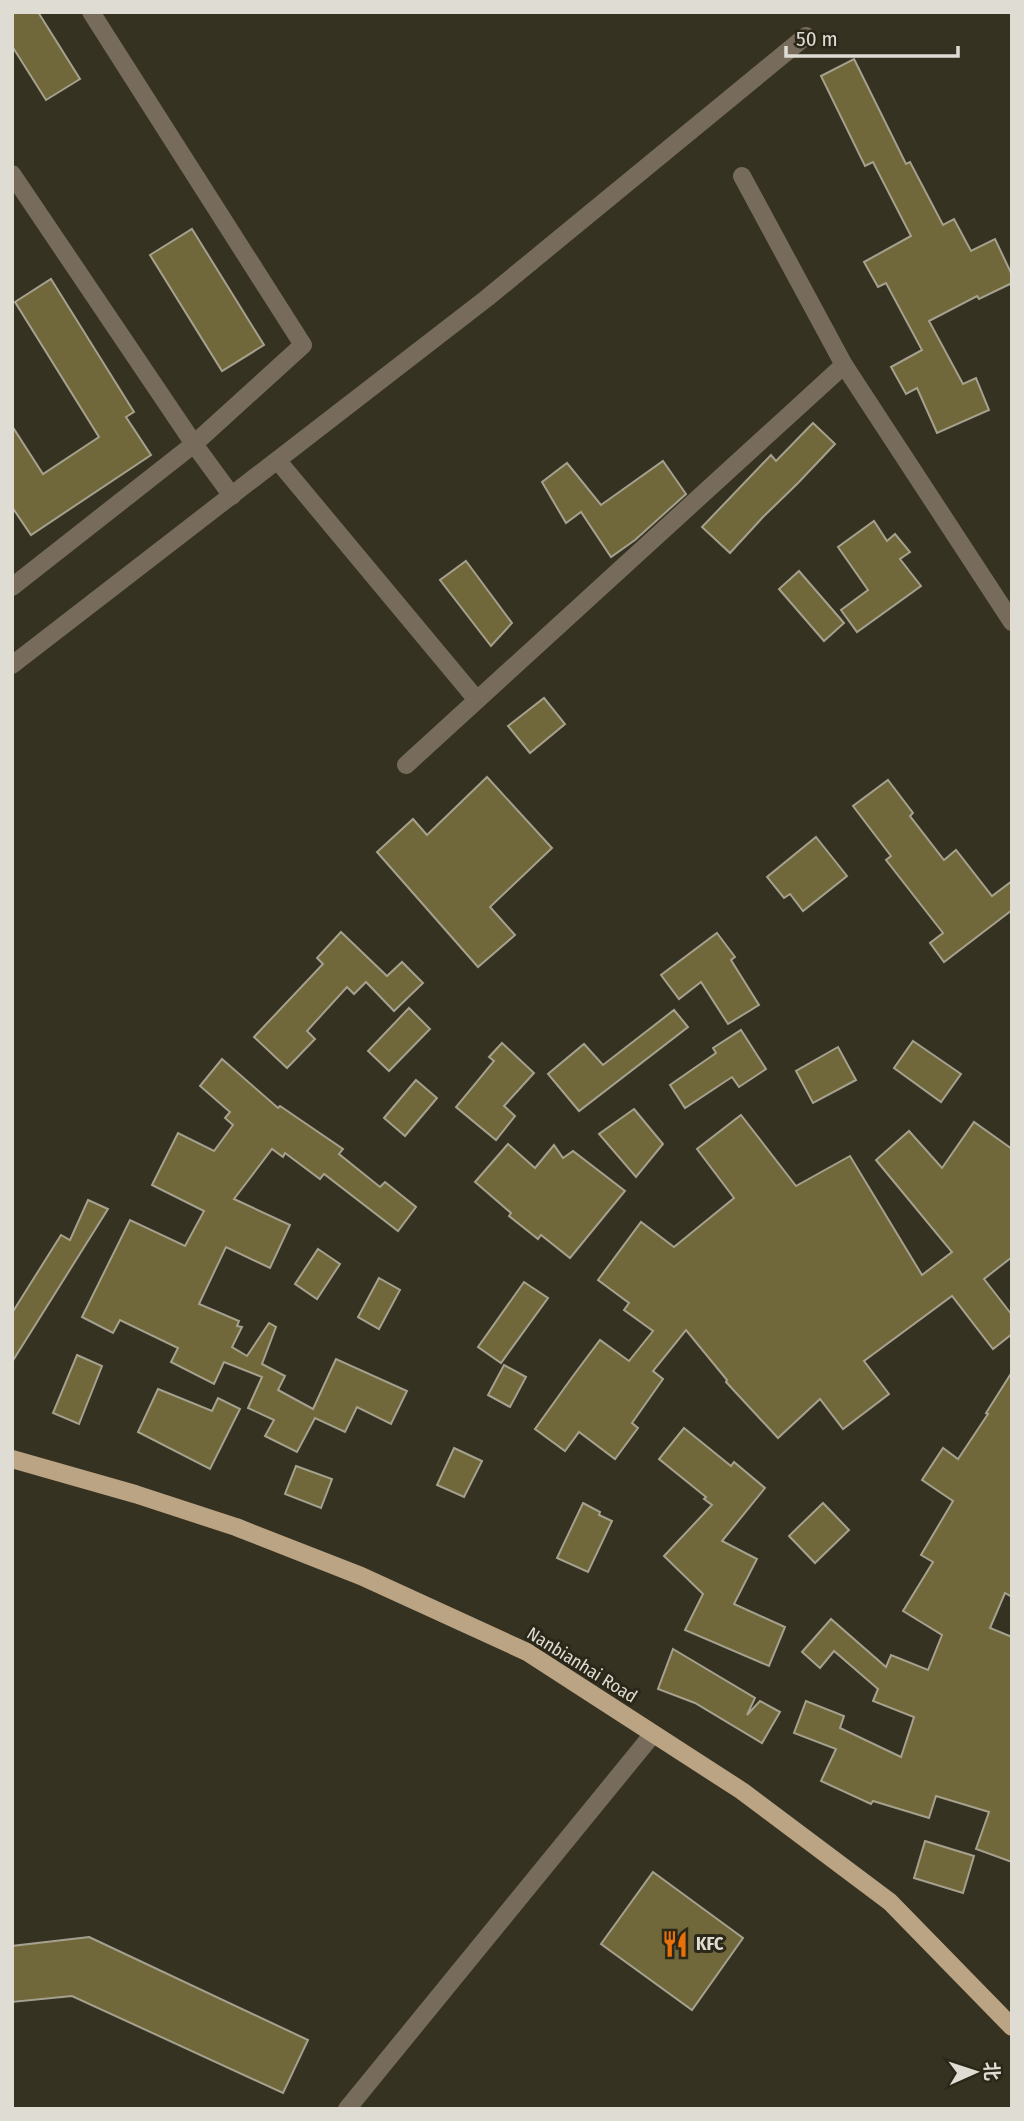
<svg xmlns="http://www.w3.org/2000/svg" width="1024" height="2121" viewBox="0 0 1024 2121" font-family="'Fira Sans Condensed','Noto Sans SC',sans-serif">
	<rect width="100%" height="100%" fill="#363222"/>
	<!-- building -->
	<g fill="#70673b" stroke="#a5a18e" stroke-width="2">
		<path d="M12 12H38L80 79 46 100 12 46Z"/>
		<path d="M854 59 906 164 910 162 943 225 954 219 971 251 995 239 1012 275V283L979 299 977 296 929 321 963 384 976 378 989 410 937 433 917 388 906 394 891 367 922 350 886 283 878 287 864 262 911 236 873 162 865 166 821 76Z"/>
		<path d="M192 229 264 345 222 371 150 255Z"/>
		<path d="M51 279 134 412 126 417 151 455 31 535 12 507V426L43 474 99 437 15 302Z"/>
		<path d="M813 423 835 444 798 483 763 517 730 553 702 527 771 455 776 461Z"/>
		<path d="M663 461 686 494 635 540 611 557 581 512 566 523 542 482 567 463 601 505Z"/>
		<path d="M874 521 887 541 895 534 910 552 900 559 921 586 857 632 841 610 868 590 838 547Z"/>
		<path d="M466 561 512 623 491 646 440 580Z"/>
		<path d="M799 571 844 623 824 641 779 589Z"/>
		<path d="M544 698 565 724 530 753 508 726Z"/>
		<path d="M487 777 552 848 490 907 515 935 478 967 377 852 413 819 427 835Z"/>
		<path d="M888 780 913 813 910 816 944 860 956 850 992 896 1012 881V910L944 962 930 943 943 933 886 860 891 856 853 806Z"/>
		<path d="M816 837 847 876 803 911 790 894 784 898 767 877Z"/>
		<path d="M341 932 387 976 402 962 423 983 394 1011 366 982 354 994 347 987 307 1031 315 1039 287 1068 254 1037 323 964 317 958Z"/>
		<path d="M717 933 735 957 731 960 759 1005 728 1024 701 982 679 999 661 975Z"/>
		<path d="M409 1008 430 1029 389 1071 368 1051Z"/>
		<path d="M674 1010 688 1027 579 1111 548 1074 584 1044 603 1065Z"/>
		<path d="M741 1030 766 1069 739 1087 732 1077 685 1108 670 1085 716 1053 713 1048Z"/>
		<path d="M913 1041 961 1074 941 1102 894 1068Z"/>
		<path d="M502 1043 534 1073 504 1106 515 1116 496 1140 456 1107 494 1061 489 1057Z"/>
		<path d="M838 1047 856 1080 813 1103 796 1071Z"/>
		<path d="M222 1059 278 1108 280 1106 343 1149 339 1154 380 1187 385 1182 416 1207 398 1231 324 1174 320 1179 285 1153 283 1157 272 1149 234 1199 290 1225 270 1268 226 1247 199 1304 239 1321 237 1326 242 1327 232 1347 247 1356 269 1323 276 1327 262 1364 285 1376 278 1390 313 1409 336 1359 407 1391 391 1424 357 1407 345 1432 315 1418 297 1452 265 1436 274 1420 248 1408 262 1377 224 1362 214 1384 171 1362 178 1348 120 1320 113 1333 82 1317 130 1220 185 1246 204 1211 152 1185 178 1133 214 1151 233 1125 225 1118 230 1112 200 1086Z"/>
		<path d="M416 1080 437 1098 405 1136 384 1118Z"/>
		<path d="M634 1109 663 1144 636 1177 599 1134Z"/>
		<path d="M741 1115 796 1186 850 1156 922 1275 952 1252 876 1160 909 1131 942 1168 974 1122 1012 1149V1257L984 1279 1012 1315V1334L993 1349 952 1296 864 1361 889 1394 843 1429 820 1399 778 1438 726 1382 727 1380 686 1330 653 1371 663 1379 632 1423 638 1428 615 1459 579 1432 565 1451 535 1429 573 1376 600 1340 629 1361 653 1331 624 1310 629 1303 598 1280 641 1222 674 1247 734 1198 697 1149Z"/>
		<path d="M508 1144 535 1168 554 1145 563 1158 573 1151 625 1191 570 1258 541 1235 538 1239 509 1216 511 1213 475 1182Z"/>
		<path d="M88 1200 108 1209 12 1362V1313L61 1235 70 1240Z"/>
		<path d="M318 1249 340 1264 317 1299 295 1284Z"/>
		<path d="M379 1278 400 1290 379 1329 358 1317Z"/>
		<path d="M524 1282 548 1298 501 1363 478 1347Z"/>
		<path d="M77 1355 102 1366 79 1424 53 1413Z"/>
		<path d="M504 1365 526 1377 510 1407 488 1395Z"/>
		<path d="M1012 1372V1597L1005 1593 990 1628 1012 1637V1862L976 1849 989 1812 936 1796 929 1818 873 1801 871 1804 821 1781 836 1749 794 1733 806 1701 844 1716 840 1728 901 1757 914 1717 873 1701 878 1689 834 1651 820 1668 802 1652 831 1619 886 1667 891 1655 928 1670 942 1635 903 1611 933 1562 921 1555 953 1501 922 1480 943 1448 958 1459 988 1414 986 1413Z"/>
		<path d="M158 1389 212 1411 218 1398 240 1409 210 1469 138 1432Z"/>
		<path d="M684 1428 731 1466 734 1462 765 1488 722 1541 757 1559 734 1604 785 1627 769 1666 685 1630 703 1594 664 1556 712 1505 704 1499 706 1497 659 1459Z"/>
		<path d="M454 1448 482 1461 464 1497 437 1485Z"/>
		<path d="M296 1466 332 1479 321 1508 285 1494Z"/>
		<path d="M583 1503 600 1512 599 1515 612 1521 588 1572 557 1558Z"/>
		<path d="M823 1503 849 1530 815 1563 789 1536Z"/>
		<path d="M673 1649 755 1698 747 1715 760 1701 780 1712 762 1743 695 1703 658 1689Z"/>
		<path d="M925 1841 974 1856 963 1893 914 1878Z"/>
		<path d="M653 1872 743 1938 692 2010 601 1944Z"/>
		<path d="M89 1937 308 2040 283 2093 72 1996 12 2002V1946Z"/>
	</g>
	<g fill="none" stroke-linecap="round" stroke-linejoin="round">
		<!-- minor -->
		<g stroke="#776c5b" stroke-width="18">
			<path d="M12 174 194 444 303 345 91 12"/>
			<path d="M742 176 844 365 1012 622"/>
			<path d="M278 461 477 700"/>
			<path d="M12 587 194 444 232 496"/>
			<path d="M12 665 487 298 806 36"/>
			<path d="M406 765 844 365"/>
			<path d="M347 2109 653 1734"/>
		</g>
		<!-- major -->
		<path stroke="#bba483" stroke-width="18" d="M12 1459 135 1494 236 1527 361 1576 527 1652 742 1791 890 1902 1012 2027"/>
	</g>
	<!-- icons -->
	<defs>
		<symbol id="restaurant-bare" viewBox="-9 -9 18 18"><path d="M-5-6h1v4h1v-4h1v4h1v-4h1v5L-1.5 .5V6h-2V.5L-5-1ZM5-6V6H3V1.5H1.5Q1.5-4 5-6Z" fill="#e8710a" stroke="#2c2819" stroke-width="2.5" paint-order="stroke"/></symbol>
	</defs>
	<g fill-rule="evenodd">
		<use href="#restaurant-bare" x="656" y="1925" width="38" height="38"/>
	</g>
	<g text-anchor="middle" dominant-baseline="central" stroke-width="6" stroke-linejoin="round" paint-order="stroke">
		<!-- street labels -->
		<g font-size="18" fill="#dfddd3" stroke="#2c2819">
			<text transform="translate(582 1665) rotate(32)">Nanbianhai Road</text>
		</g>
		<!-- poi labels -->
		<g font-size="18" font-weight="bold" fill="#dfddd3" stroke="#2c2819" text-anchor="start">
			<text x="696" y="1944">KFC</text>
		</g>
	</g>
	<!-- border -->
	<rect width="1024" height="2121" fill="none" stroke="#dfddd3" stroke-width="28"/>
	<!-- north arrow -->
	<g transform="translate(975 2072) rotate(87)" stroke="#2c2819" stroke-width="5" paint-order="stroke">
	<path d="M0-5L12 26L0 18L-12 26Z" fill="#dfddd3"/>
	<text y="-10" font-size="19" font-weight="bold" text-anchor="middle" fill="#dfddd3">北</text>
	</g>
	<!-- scale -->
	<path d="M786 46v10h172v-10" fill="none" stroke="#dfddd3" stroke-width="3.5"/>
	<text x="796" y="46" font-size="21" fill="#dfddd3" stroke="#2c2819" stroke-width="5" paint-order="stroke">50 m</text>
</svg>
